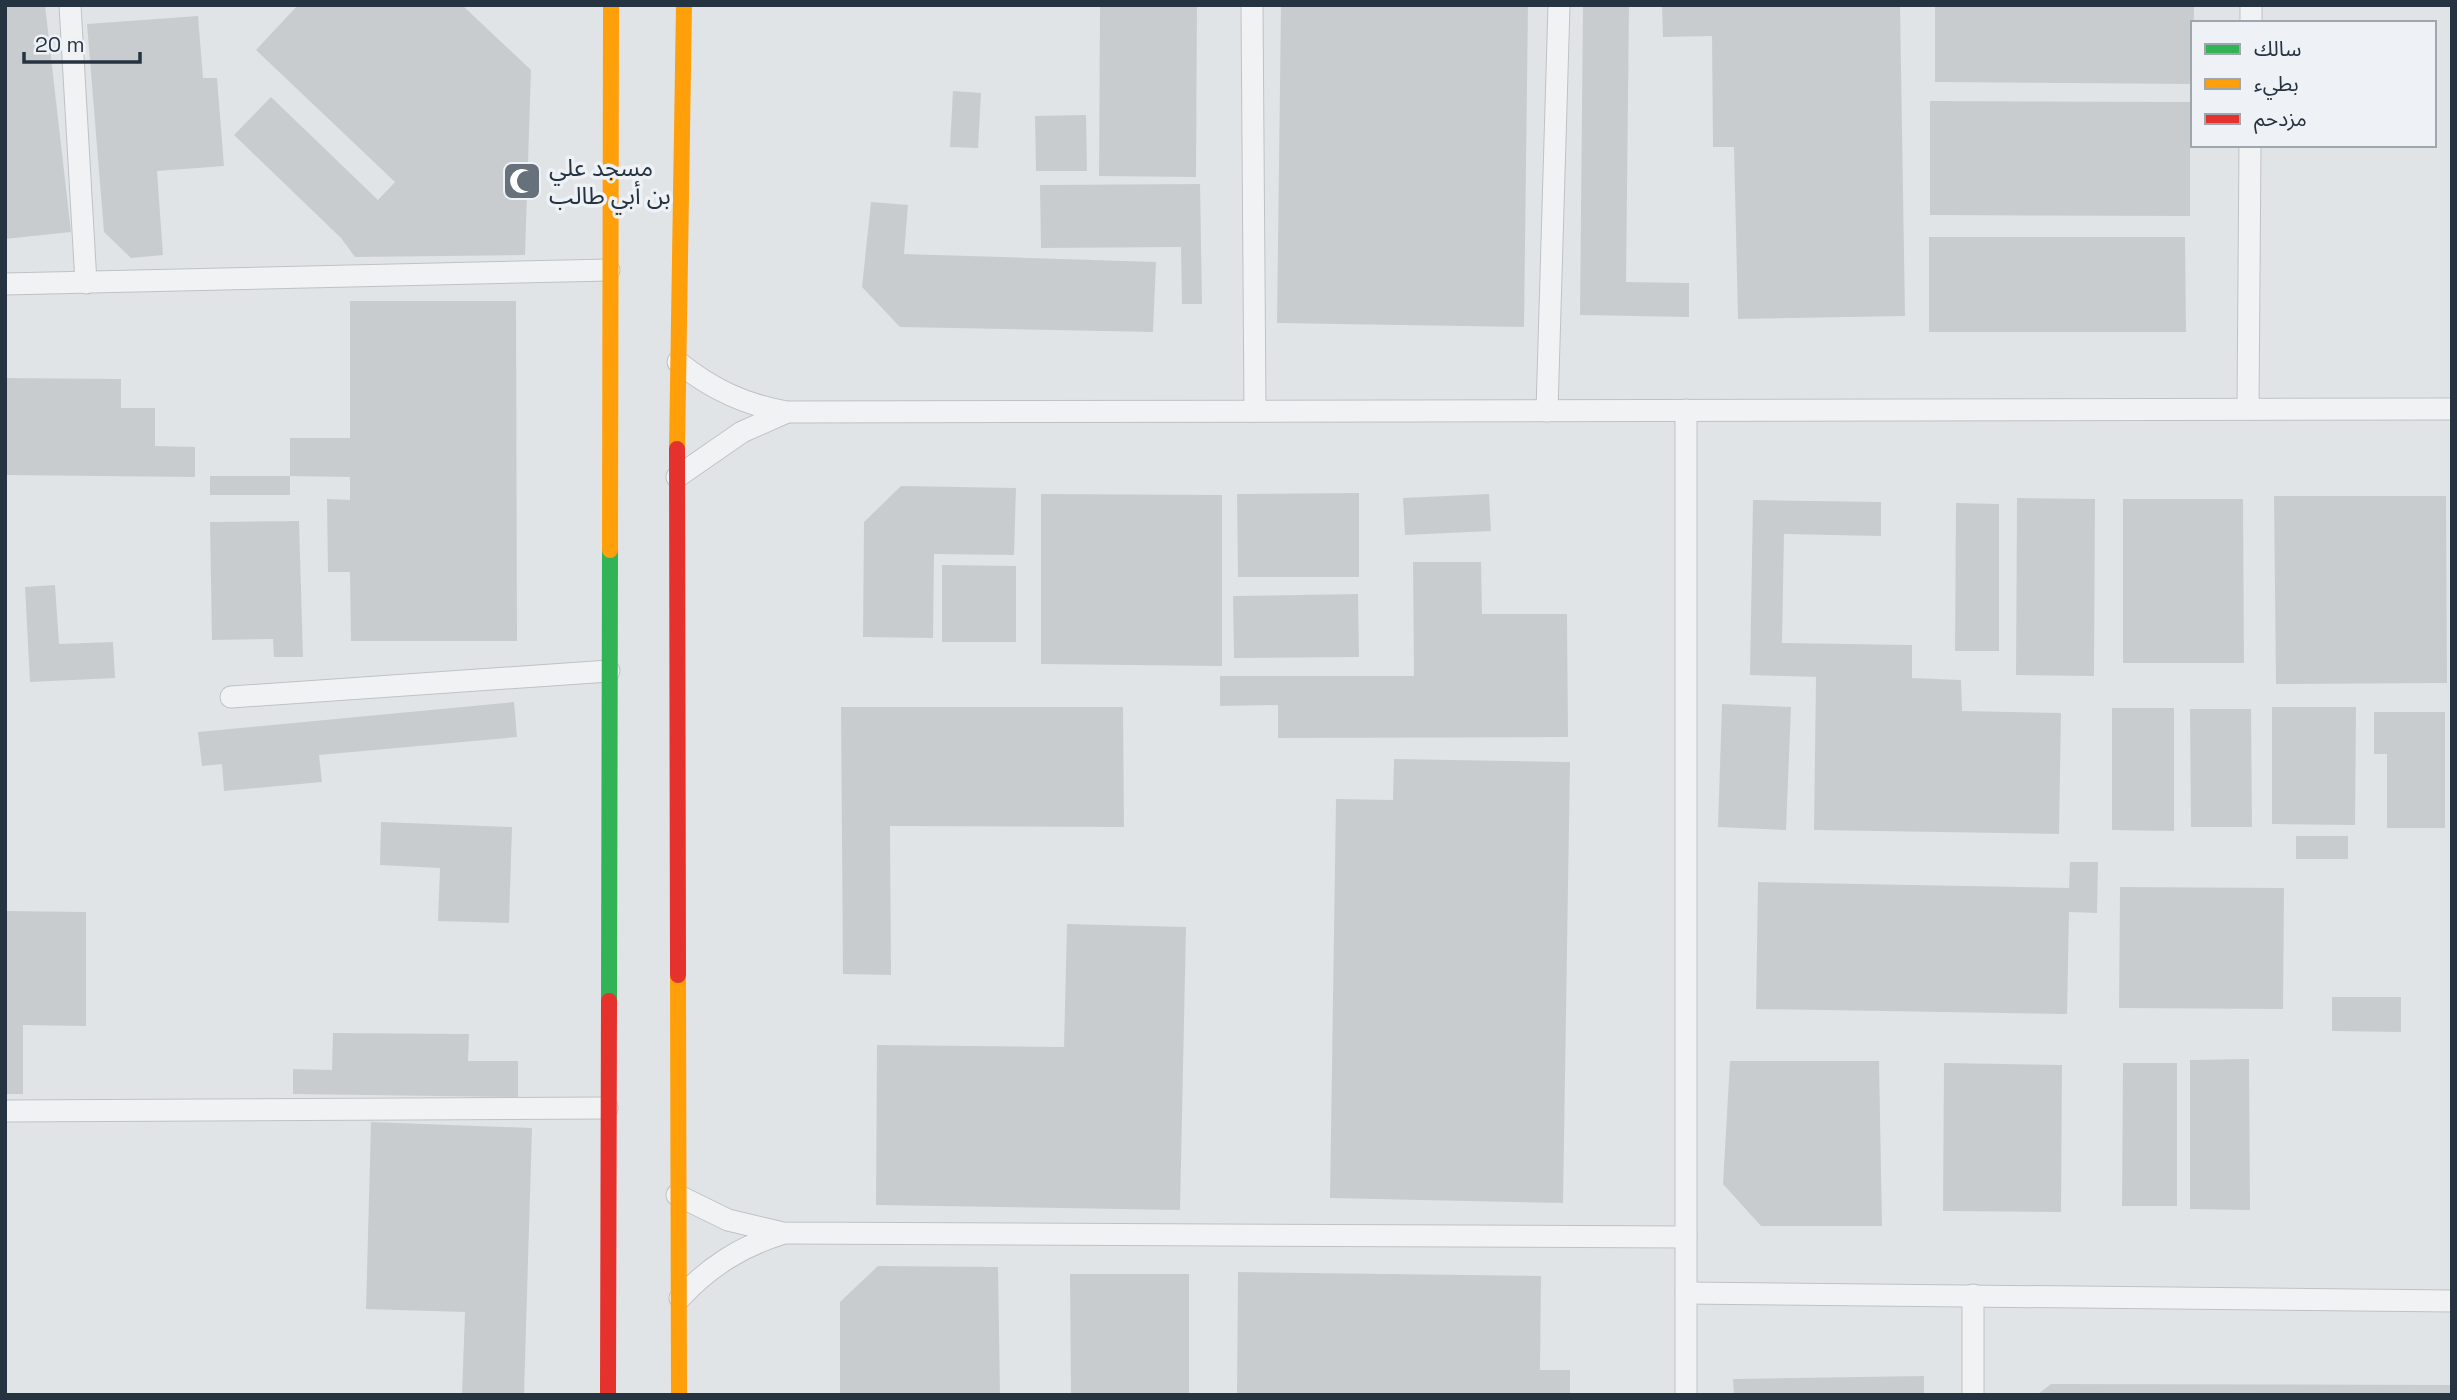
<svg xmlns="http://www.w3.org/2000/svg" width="2457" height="1400" viewBox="0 0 2457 1400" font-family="'Space Grotesk','Noto Sans Arabic',sans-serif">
	<rect width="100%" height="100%" fill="#e1e4e7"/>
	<!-- building -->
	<g fill="#c9cccf">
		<path d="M5 5H45L71 232 5 239Z"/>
		<path d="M298 5H462L531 70 525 255 355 257 341 238 234 135 271 97 378 200 395 182 256 50Z"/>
		<path d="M1100 5H1197L1196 177 1099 176Z"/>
		<path d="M1281 5H1528L1524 327 1277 323Z"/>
		<path d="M1583 5H1629L1626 282 1689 283V317L1580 315Z"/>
		<path d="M1662 5H1900L1905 316 1738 319 1734 147H1713L1712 36 1663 37Z"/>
		<path d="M1935 5H2194L2193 84 1935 82Z"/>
		<path d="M198 16 203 78H217L224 166 157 171 163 255 131 258 104 232 87 24Z"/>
		<path d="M953 91 981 93 978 148 950 147Z"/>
		<path d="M1930 101 2190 102V216L1930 215Z"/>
		<path d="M1086 115 1087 171H1036L1035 116Z"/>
		<path d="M1200 184 1202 304H1182L1181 247 1041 248 1040 185Z"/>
		<path d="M871 202 908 205 904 254 1156 262 1153 332 900 327 862 287Z"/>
		<path d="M1929 237H2185L2186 332H1929Z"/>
		<path d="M350 301H516L517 641H351L350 572H328L327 499 350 500V477L290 476V495H210V476H290V438H350Z"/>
		<path d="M5 378 121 379V408H155V446L195 447V477L5 475Z"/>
		<path d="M901 486 1016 488 1014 555 934 554 933 638 863 637 864 522Z"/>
		<path d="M1359 493V577H1238L1237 494Z"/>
		<path d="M1041 494 1222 495V666L1041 664Z"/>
		<path d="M1489 494 1491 531 1405 535 1403 498Z"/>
		<path d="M2274 496H2446L2447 683 2276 684Z"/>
		<path d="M2017 498 2095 499 2094 676 2016 675Z"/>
		<path d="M2123 499H2243L2244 663H2123Z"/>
		<path d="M1753 500 1881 502V536L1784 534 1782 643 1912 645V678L1961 680 1962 711 2061 713 2059 834 1814 830 1816 677 1750 675Z"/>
		<path d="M1956 503 1999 504V651H1955Z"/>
		<path d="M299 521 303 657H274L273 639 212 640 210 522Z"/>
		<path d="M1413 562H1481L1482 614H1567L1568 737 1278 738V705L1220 706V676H1414Z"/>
		<path d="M942 565 1016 566V642H942Z"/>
		<path d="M55 585 59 644 113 642 115 678 30 682 25 587Z"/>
		<path d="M1358 594 1359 657 1234 658 1233 596Z"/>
		<path d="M514 702 517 737 319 755 322 782 224 791 222 764 202 766 198 732Z"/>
		<path d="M1722 704 1791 707 1786 830 1718 827Z"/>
		<path d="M841 707H1123L1124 827 890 826 891 975 843 974Z"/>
		<path d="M2272 707H2356L2355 825 2272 824Z"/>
		<path d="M2112 708H2174V831L2112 830Z"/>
		<path d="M2190 709H2251L2252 827H2191Z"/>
		<path d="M2374 712H2445V828H2387V754H2374Z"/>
		<path d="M1394 759 1570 762 1563 1203 1330 1198 1336 799 1393 800Z"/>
		<path d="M381 822 512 827 509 923 438 921 440 868 380 865Z"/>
		<rect x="2296" y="836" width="52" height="23"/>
		<path d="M2070 862H2098L2097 913 2069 912 2067 1014 1756 1009 1758 882 2069 888Z"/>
		<path d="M2120 887 2284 888 2283 1009 2119 1008Z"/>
		<path d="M5 911 86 912V1026L23 1025V1094H5Z"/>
		<path d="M1067 924 1186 927 1180 1210 876 1205 877 1045 1064 1047Z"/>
		<path d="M2332 997H2401V1032L2332 1031Z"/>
		<path d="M333 1033 469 1034 468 1061H518V1097L293 1094V1069L332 1070Z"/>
		<path d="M2249 1059 2250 1210 2190 1209V1060Z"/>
		<path d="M1730 1061H1879L1882 1226H1761L1723 1184Z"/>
		<path d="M1944 1063 2062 1065 2061 1212 1943 1211Z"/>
		<path d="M2123 1063H2177V1206H2122Z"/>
		<path d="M371 1122 532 1128 524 1395H462L465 1312 366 1309Z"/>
		<path d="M878 1266 998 1267 1000 1395H840V1302Z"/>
		<path d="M1238 1272 1541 1276 1540 1370H1570V1395H1237Z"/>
		<path d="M1070 1274H1189V1395H1071Z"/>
		<path d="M1924 1376V1395H1734L1733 1379Z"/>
		<path d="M2051 1384 2452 1385V1395H2037Z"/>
	</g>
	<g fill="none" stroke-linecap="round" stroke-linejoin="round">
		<defs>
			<g id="lane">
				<path d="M70 5 86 283"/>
				<path d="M1252 5 1255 411"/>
				<path d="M2251 23V5"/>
				<path d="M5 284 609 270"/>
				<path d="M678 362C711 389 745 405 787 412L2452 409"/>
				<path d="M2248 409 2250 145"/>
				<path d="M1547 411 1559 5"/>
				<path d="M677 477 742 432 785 413"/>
				<path d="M231 697 609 671"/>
				<path d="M5 1111 607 1108"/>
				<path d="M677 1195 728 1220 783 1233 1686 1237"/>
				<path d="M1686 1293 2452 1301"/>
				<path d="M680 1298C709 1267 740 1247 781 1234"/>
				<path d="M1686 1395V410"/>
				<path d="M1973 1395V1295"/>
			</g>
		</defs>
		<!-- lane casing -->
		<use href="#lane" stroke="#bfc2c5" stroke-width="23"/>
		<!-- lane -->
		<use href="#lane" stroke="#f1f2f3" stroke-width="21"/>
		<!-- fast -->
		<path stroke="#30b455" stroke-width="16" d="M609 1001 610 550"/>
		<!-- slow -->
		<g stroke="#ff9f0a" stroke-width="16">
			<path d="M677 449 684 5"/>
			<path d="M610 550 611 5"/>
			<path d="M678 975 679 1395"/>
		</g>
		<!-- jam -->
		<g stroke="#e5322d" stroke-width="16">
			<path d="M677 449 678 975"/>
			<path d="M608 1395 609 1001"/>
		</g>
	</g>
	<!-- icons -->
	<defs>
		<symbol id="mosque-square" viewBox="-11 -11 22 22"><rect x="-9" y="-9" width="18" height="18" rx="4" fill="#67717b" stroke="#eef2f6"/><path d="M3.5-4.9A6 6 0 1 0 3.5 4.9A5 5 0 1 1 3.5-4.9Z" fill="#fff"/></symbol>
	</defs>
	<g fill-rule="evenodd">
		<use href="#mosque-square" x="500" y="159" width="44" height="44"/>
	</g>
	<g text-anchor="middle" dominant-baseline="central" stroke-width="7" stroke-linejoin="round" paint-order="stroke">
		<!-- poi labels -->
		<g font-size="24" fill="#263341" stroke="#eef2f6" text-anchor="start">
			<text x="549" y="167">مسجد علي<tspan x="549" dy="28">بن أبي طالب</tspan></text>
		</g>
	</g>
	<!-- border -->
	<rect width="2457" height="1400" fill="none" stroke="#263341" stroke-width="14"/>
	<!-- legend -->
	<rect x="2191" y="21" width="245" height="126" fill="#eef2f6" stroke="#9ea6ae" stroke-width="2"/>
	<rect x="2205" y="44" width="35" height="10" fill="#30b455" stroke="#9ea6ae" stroke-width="2"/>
	<text x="2254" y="56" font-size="21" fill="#263341">سالك</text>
	<rect x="2205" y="79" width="35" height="10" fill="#ff9f0a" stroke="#9ea6ae" stroke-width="2"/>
	<text x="2254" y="91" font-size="21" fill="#263341">بطيء</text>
	<rect x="2205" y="114" width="35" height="10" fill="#e5322d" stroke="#9ea6ae" stroke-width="2"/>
	<text x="2254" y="126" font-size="21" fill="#263341">مزدحم</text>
	<!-- scale -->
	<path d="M24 52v10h116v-10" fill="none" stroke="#263341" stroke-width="3.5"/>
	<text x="35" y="52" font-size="21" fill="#263341" stroke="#eef2f6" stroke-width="5" paint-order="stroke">20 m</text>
</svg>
